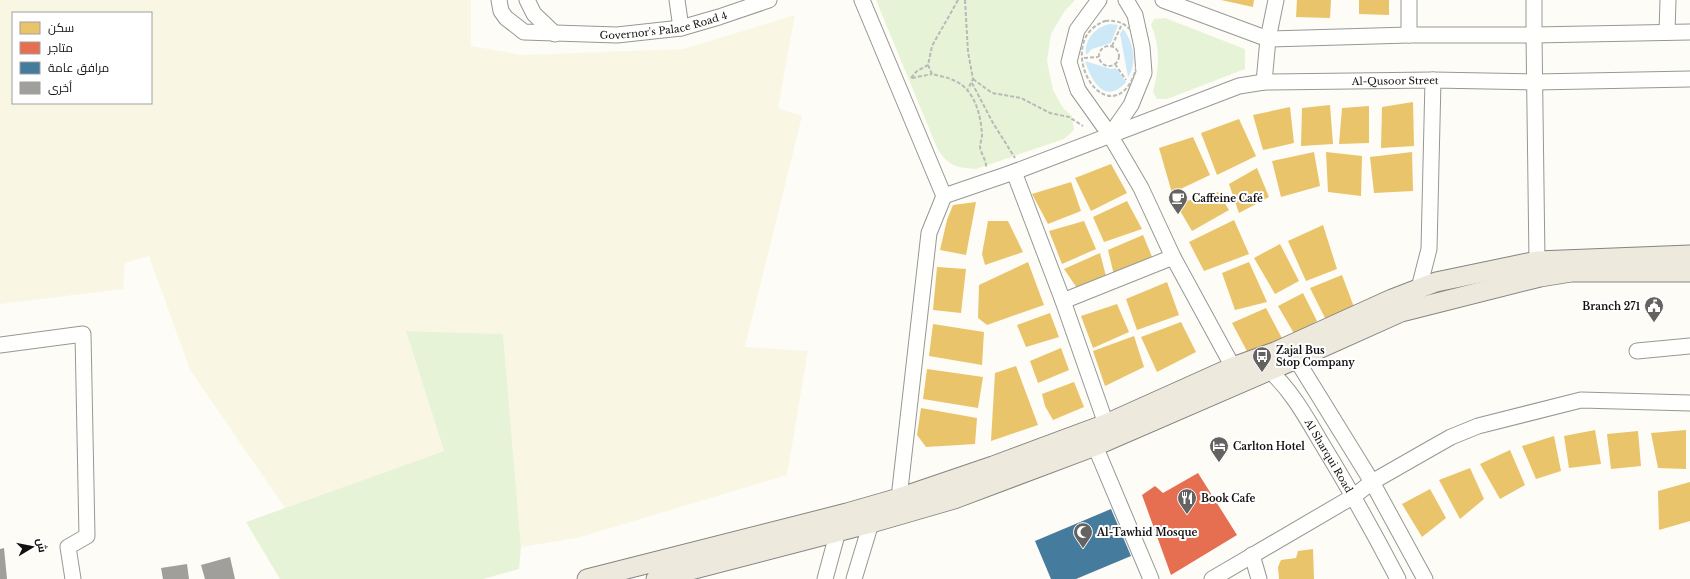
<svg xmlns="http://www.w3.org/2000/svg" width="1690" height="579" viewBox="0 0 1690 579" font-family="'Libre Baskerville',Cairo,serif">
	<rect width="100%" height="100%" fill="#fdfcf7"/>
	<!-- farmland -->
	<path fill="#f9f7e4" fill-rule="evenodd" d="M0 0H471V46L523 55 684 49 795 15 778 108 802 116 745 347 808 351 787 475 577 538 521 547 503 334 406 331 444 451 285 508 190 370 149 256 125 263 123 289 0 304ZM13 13H151V103H13Z"/>
	<!-- green -->
	<g fill="#e7f3d7">
		<path d="M876 0H1075L1064 12 1051 34 1047 61 1053 90 1063 108 1072 116 1074 130 1064 139 976 169C957 168 949 166 938 150Z"/>
		<path d="M1165 18 1245 49V69L1167 99H1157L1153 92C1159 69 1161 48 1151 25L1154 19Z"/>
		<path d="M406 331 503 334 521 547 519 569 483 579H280L246 522 444 451Z"/>
	</g>
	<!-- water -->
	<g fill="#cde8f7">
		<path d="M1110 24 1118 25 1111 43 1092 49 1086 55C1084 40 1095 27 1110 24Z"/>
		<path d="M1123 29C1133 41 1138 63 1128 77L1120 34Z"/>
		<path d="M1085 61 1111 69 1116 68 1126 82C1105 106 1091 80 1085 61Z"/>
	</g>
	<!-- homes -->
	<g fill="#e9c46a">
		<path d="M1221 0H1254L1253 7Z"/>
		<path d="M1297 0H1331L1330 18 1296 17Z"/>
		<path d="M1359 0H1389V15L1359 14Z"/>
		<path d="M1413 102 1414 146 1381 148 1382 107Z"/>
		<path d="M1330 105 1333 144 1301 146 1302 108Z"/>
		<path d="M1369 106V143L1339 144 1342 108Z"/>
		<path d="M1290 107 1294 143 1263 150 1253 115Z"/>
		<path d="M1239 119 1256 156 1217 175 1201 133Z"/>
		<path d="M1193 137 1210 175 1172 193 1159 148Z"/>
		<path d="M1314 152 1320 186 1281 197 1272 161Z"/>
		<path d="M1326 152 1362 156 1361 196 1328 192Z"/>
		<path d="M1412 152 1413 191 1374 193 1370 157Z"/>
		<path d="M1111 164 1127 193 1091 211 1075 178Z"/>
		<path d="M1257 168 1269 197 1239 213 1229 184Z"/>
		<path d="M1071 182 1081 211 1048 224 1032 194Z"/>
		<path d="M1218 192 1229 210 1192 231 1176 204Z"/>
		<path d="M1127 201 1142 229 1104 242 1093 217Z"/>
		<path d="M976 202 966 255 940 250 947 220 953 205Z"/>
		<path d="M1234 220 1249 254 1204 271 1189 242Z"/>
		<path d="M988 221H1008L1023 252 985 265 982 254Z"/>
		<path d="M1084 221 1096 249 1062 264 1049 231Z"/>
		<path d="M1323 225 1337 269 1306 281 1288 241Z"/>
		<path d="M1143 235 1153 259 1114 275 1108 250Z"/>
		<path d="M1280 244 1299 281 1275 294 1254 258Z"/>
		<path d="M1100 253 1106 276 1077 288 1064 269Z"/>
		<path d="M1028 262 1044 305 987 325 978 318 979 285Z"/>
		<path d="M1249 262 1267 302 1235 310 1222 273Z"/>
		<path d="M937 267 966 269 961 313 933 310Z"/>
		<path d="M1342 275 1354 307 1326 320 1310 288Z"/>
		<path d="M1167 282 1179 315 1137 330 1126 299Z"/>
		<path d="M1303 293 1317 321 1295 335 1278 306Z"/>
		<path d="M1117 304 1129 332 1093 348 1081 316Z"/>
		<path d="M1266 308 1284 342 1249 355 1232 323Z"/>
		<path d="M1050 313 1059 337 1026 347 1017 325Z"/>
		<path d="M1181 322 1196 352 1157 372 1141 337Z"/>
		<path d="M933 324 984 332 982 365 929 356Z"/>
		<path d="M1134 336 1144 367 1105 386 1093 351Z"/>
		<path d="M1061 348 1069 370 1038 383 1030 361Z"/>
		<path d="M1016 366 1038 425 991 441 995 373Z"/>
		<path d="M927 369 983 377 978 408 923 399Z"/>
		<path d="M1074 382 1084 407 1053 420 1045 406 1042 394Z"/>
		<path d="M921 408 977 418 975 444 926 447 917 435Z"/>
		<path d="M1595 430 1601 464 1569 468 1564 436Z"/>
		<path d="M1686 430V469L1658 468 1651 433Z"/>
		<path d="M1638 431 1641 466 1611 469 1607 434Z"/>
		<path d="M1554 436 1561 471 1536 479 1522 446Z"/>
		<path d="M1510 450 1525 485 1500 499 1480 464Z"/>
		<path d="M1470 468 1484 499 1460 519 1439 480Z"/>
		<path d="M1690 482V521L1659 530 1658 491Z"/>
		<path d="M1430 489 1446 518 1422 537 1402 504Z"/>
		<path d="M1313 549 1314 579H1279L1278 567 1281 560 1296 558 1298 551Z"/>
	</g>
	<!-- shops -->
	<path fill="#e76f51" d="M1198 473 1237 535 1171 575 1142 495 1155 486 1163 493Z"/>
	<!-- public -->
	<path fill="#457b9d" d="M1111 509 1131 556 1076 579H1051L1035 541Z"/>
	<!-- building -->
	<g fill="#a19f9c">
		<path d="M4 548 7 579H0V549Z"/>
		<path d="M230 557 235 579H205L201 565Z"/>
		<path d="M187 564 189 579H163L161 568Z"/>
	</g>
	<g fill="none" stroke-linecap="round" stroke-linejoin="round">
		<defs>
			<g id="minor">
				<path id="s1" d="M499 0 501 11 506 18 524 32 617 35 681 28 719 17 769 0"/>
				<path d="M527 0 534 14 555 34"/>
				<path d="M677 0 681 28"/>
				<path d="M862 0 944 196"/>
				<path id="s2" d="M1099 0 1077 30 1069 62 1078 90 1110 135 1141 188 1173 257 1233 367 1241 370H1269C1292 391 1306 417 1322 444 1349 488 1374 533 1398 579"/>
				<path d="M1163 0 1268 39 1409 35H1534L1690 32"/>
				<path d="M1534 0V35L1537 261"/>
				<path d="M1667 32 1668 0"/>
				<path d="M1409 35V0"/>
				<path d="M1264 82 1268 39 1276 0"/>
				<path d="M1110 135 1131 105 1144 73 1142 47 1135 15 1126 0"/>
				<path d="M1014 172 1063 301 1106 424"/>
				<path d="M1413 296 1419 288 1429 249 1433 80"/>
				<path d="M1063 301 1173 257"/>
				<path d="M0 345 83 334 87 536 68 547 73 579"/>
				<path d="M1637 351 1690 346"/>
				<path d="M1286 356 1296 359 1372 482 1425 579"/>
				<path d="M1095 446 1151 579"/>
				<path id="s3" d="M899 508V498L929 233 944 196 1014 172 1239 86 1264 82 1433 80 1535 82 1690 79"/>
				<path d="M1252 555 1259 579"/>
				<path d="M825 579 838 531 837 523"/>
				<path d="M854 579 871 523 870 515"/>
				<path d="M1212 579 1354 496 1372 482 1428 450 1451 437 1478 426 1581 400 1690 403"/>
			</g>
			<g id="major">
				<path d="M587 579 847 513 899 498 993 466 1106 424 1233 367 1275 352 1392 299 1436 282 1537 261 1690 255"/>
				<path d="M656 579 871 523 954 499 1095 446 1296 359 1401 312 1540 277 1571 272H1690"/>
			</g>
		</defs>
		<!-- minor casing -->
		<use href="#minor" stroke="#979795" stroke-width="17"/>
		<!-- major casing -->
		<use href="#major" stroke="#858482" stroke-width="21"/>
		<!-- path -->
		<g stroke="#b9b9b8" stroke-width="2" stroke-dasharray="4 2" stroke-linecap="butt">
			<path d="M965 0 968 52 973 79 968 89"/>
			<path d="M1105 21C1161 15 1136 122 1097 90 1081 76 1075 44 1092 29 1096 25 1100 23 1105 21Z"/>
			<circle cx="1109" cy="56" r="10"/>
			<path d="M1112 46 1122 24"/>
			<path d="M1084 58 1098 57"/>
			<path d="M1115 64 1126 80"/>
			<path d="M928 65 932 74C939 76 947 77 953 80 974 88 981 114 982 135 982 139 980 143 980 147 981 154 987 161 986 168"/>
			<path d="M911 78 917 71 928 65 932 46 958 0"/>
			<path d="M912 78 932 74"/>
			<path d="M973 79 992 93 1021 98 1050 113 1069 117 1083 126"/>
			<path d="M972 83 993 123 1015 158"/>
		</g>
		<!-- minor -->
		<use href="#minor" stroke="#fffffe" stroke-width="15"/>
		<!-- major -->
		<use href="#major" stroke="#ede9dc" stroke-width="19"/>
	</g>
	<!-- icons -->
	<defs>
		<symbol id="cafe-pin" viewBox="-11 -11 22 30"><path d="M0 17L-7.5 6A9.5 9.5 0 1 1 7.5 6Z" fill="#646362" stroke="#fff"/><path d="M-5.5-4.5H6V0H3Q3 3.5 0 3.5H-2.5Q-5.5 3.5-5.5 0ZM3-3.2v2h1.7v-2ZM-6 4.5H4V6H-6Z" fill="#fff"/></symbol>
		<symbol id="civic-pin" viewBox="-11 -11 22 30"><path d="M0 17L-7.5 6A9.5 9.5 0 1 1 7.5 6Z" fill="#646362" stroke="#fff"/><path d="M-.6-6.5H3V-4.5H.6V-3L4-1V1h2V6H-6V1h2V-1L-.6-3ZM-1.2 2.5V6h2.4V2.5Z" fill="#fff"/></symbol>
		<symbol id="bus-pin" viewBox="-11 -11 22 30"><path d="M0 17L-7.5 6A9.5 9.5 0 1 1 7.5 6Z" fill="#646362" stroke="#fff"/><path d="M-5-6H5V4H4V6H2V4H-2V6H-4V4H-5ZM-3.5-4V0h7V-4ZM-3.5 1.2v1.5H-2V1.2ZM2 1.2v1.5H3.5V1.2Z" fill="#fff"/></symbol>
		<symbol id="hotel-pin" viewBox="-11 -11 22 30"><path d="M0 17L-7.5 6A9.5 9.5 0 1 1 7.5 6Z" fill="#646362" stroke="#fff"/><path d="M-6-4.5h1.5V1H6V5H4.5V3h-9V5H-6ZM-4 0a1.8 1.8 0 1 1 3.6 0ZM.5 0V-2.5h3Q6-2.5 6 0Z" fill="#fff"/></symbol>
		<symbol id="restaurant-pin" viewBox="-11 -11 22 30"><path d="M0 17L-7.5 6A9.5 9.5 0 1 1 7.5 6Z" fill="#646362" stroke="#fff"/><path d="M-5-6h1v4h1v-4h1v4h1v-4h1v5L-1.5 .5V6h-2V.5L-5-1ZM5-6V6H3V1.5H1.5Q1.5-4 5-6Z" fill="#fff"/></symbol>
		<symbol id="mosque-pin" viewBox="-11 -11 22 30"><path d="M0 17L-7.5 6A9.5 9.5 0 1 1 7.5 6Z" fill="#646362" stroke="#fff"/><path d="M3.5-4.9A6 6 0 1 0 3.5 4.9A5 5 0 1 1 3.5-4.9Z" fill="#fff"/></symbol>
	</defs>
	<g fill-rule="evenodd">
		<use href="#cafe-pin" x="1167" y="187" width="22" height="30"/>
		<use href="#civic-pin" x="1643" y="295" width="22" height="30"/>
		<use href="#bus-pin" x="1251" y="345" width="22" height="30"/>
		<use href="#hotel-pin" x="1208" y="435" width="22" height="30"/>
		<use href="#restaurant-pin" x="1176" y="487" width="22" height="30"/>
		<use href="#mosque-pin" x="1072" y="521" width="22" height="30"/>
	</g>
	<g text-anchor="middle" dominant-baseline="central" stroke-width="4" stroke-linejoin="round" paint-order="stroke">
		<!-- street labels -->
		<g font-size="10" fill="#111" stroke="#fff">
			<text stroke="none"><textPath href="#s1" startOffset="183">Governor's Palace Road 4</textPath></text>
			<text stroke="none"><textPath href="#s3" startOffset="788">Al-Qusoor Street</textPath></text>
			<text stroke="none"><textPath href="#s2" startOffset="559">Al Sharqui Road</textPath></text>
		</g>
		<!-- poi labels -->
		<g font-size="10" font-weight="bold" fill="#111" stroke="#fff" text-anchor="start">
			<text x="1192" y="198">Caffeine Café</text>
			<text x="1640" y="306" text-anchor="end">Branch 271</text>
			<text x="1276" y="350">Zajal Bus<tspan x="1276" dy="12">Stop Company</tspan></text>
			<text x="1233" y="446">Carlton Hotel</text>
			<text x="1201" y="498">Book Cafe</text>
			<text x="1097" y="532">Al-Tawhid Mosque</text>
		</g>
	</g>
	<!-- legend -->
	<rect x="12" y="12" width="140" height="92" fill="#ffffff" stroke="#a0a0a0"/>
	<rect x="20" y="22" width="20" height="12" fill="#e9c46a" stroke="#a0a0a0"/>
	<text x="48" y="32" font-size="12" fill="#111111">سكن</text>
	<rect x="20" y="42" width="20" height="12" fill="#e76f51" stroke="#a0a0a0"/>
	<text x="48" y="52" font-size="12" fill="#111111">متاجر</text>
	<rect x="20" y="62" width="20" height="12" fill="#457b9d" stroke="#a0a0a0"/>
	<text x="48" y="72" font-size="12" fill="#111111">مرافق عامة</text>
	<rect x="20" y="82" width="20" height="12" fill="#a19f9c" stroke="#a0a0a0"/>
	<text x="48" y="92" font-size="12" fill="#111111">أخرى</text>
	<!-- north arrow -->
	<g transform="translate(32 547) rotate(80)" stroke="#ffffff" stroke-width="3" paint-order="stroke">
	<path d="M0-3L7 15L0 10L-7 15Z" fill="#111111"/>
	<text y="-6" font-size="11" font-weight="bold" text-anchor="middle" fill="#111111">ش</text>
	</g>
</svg>
